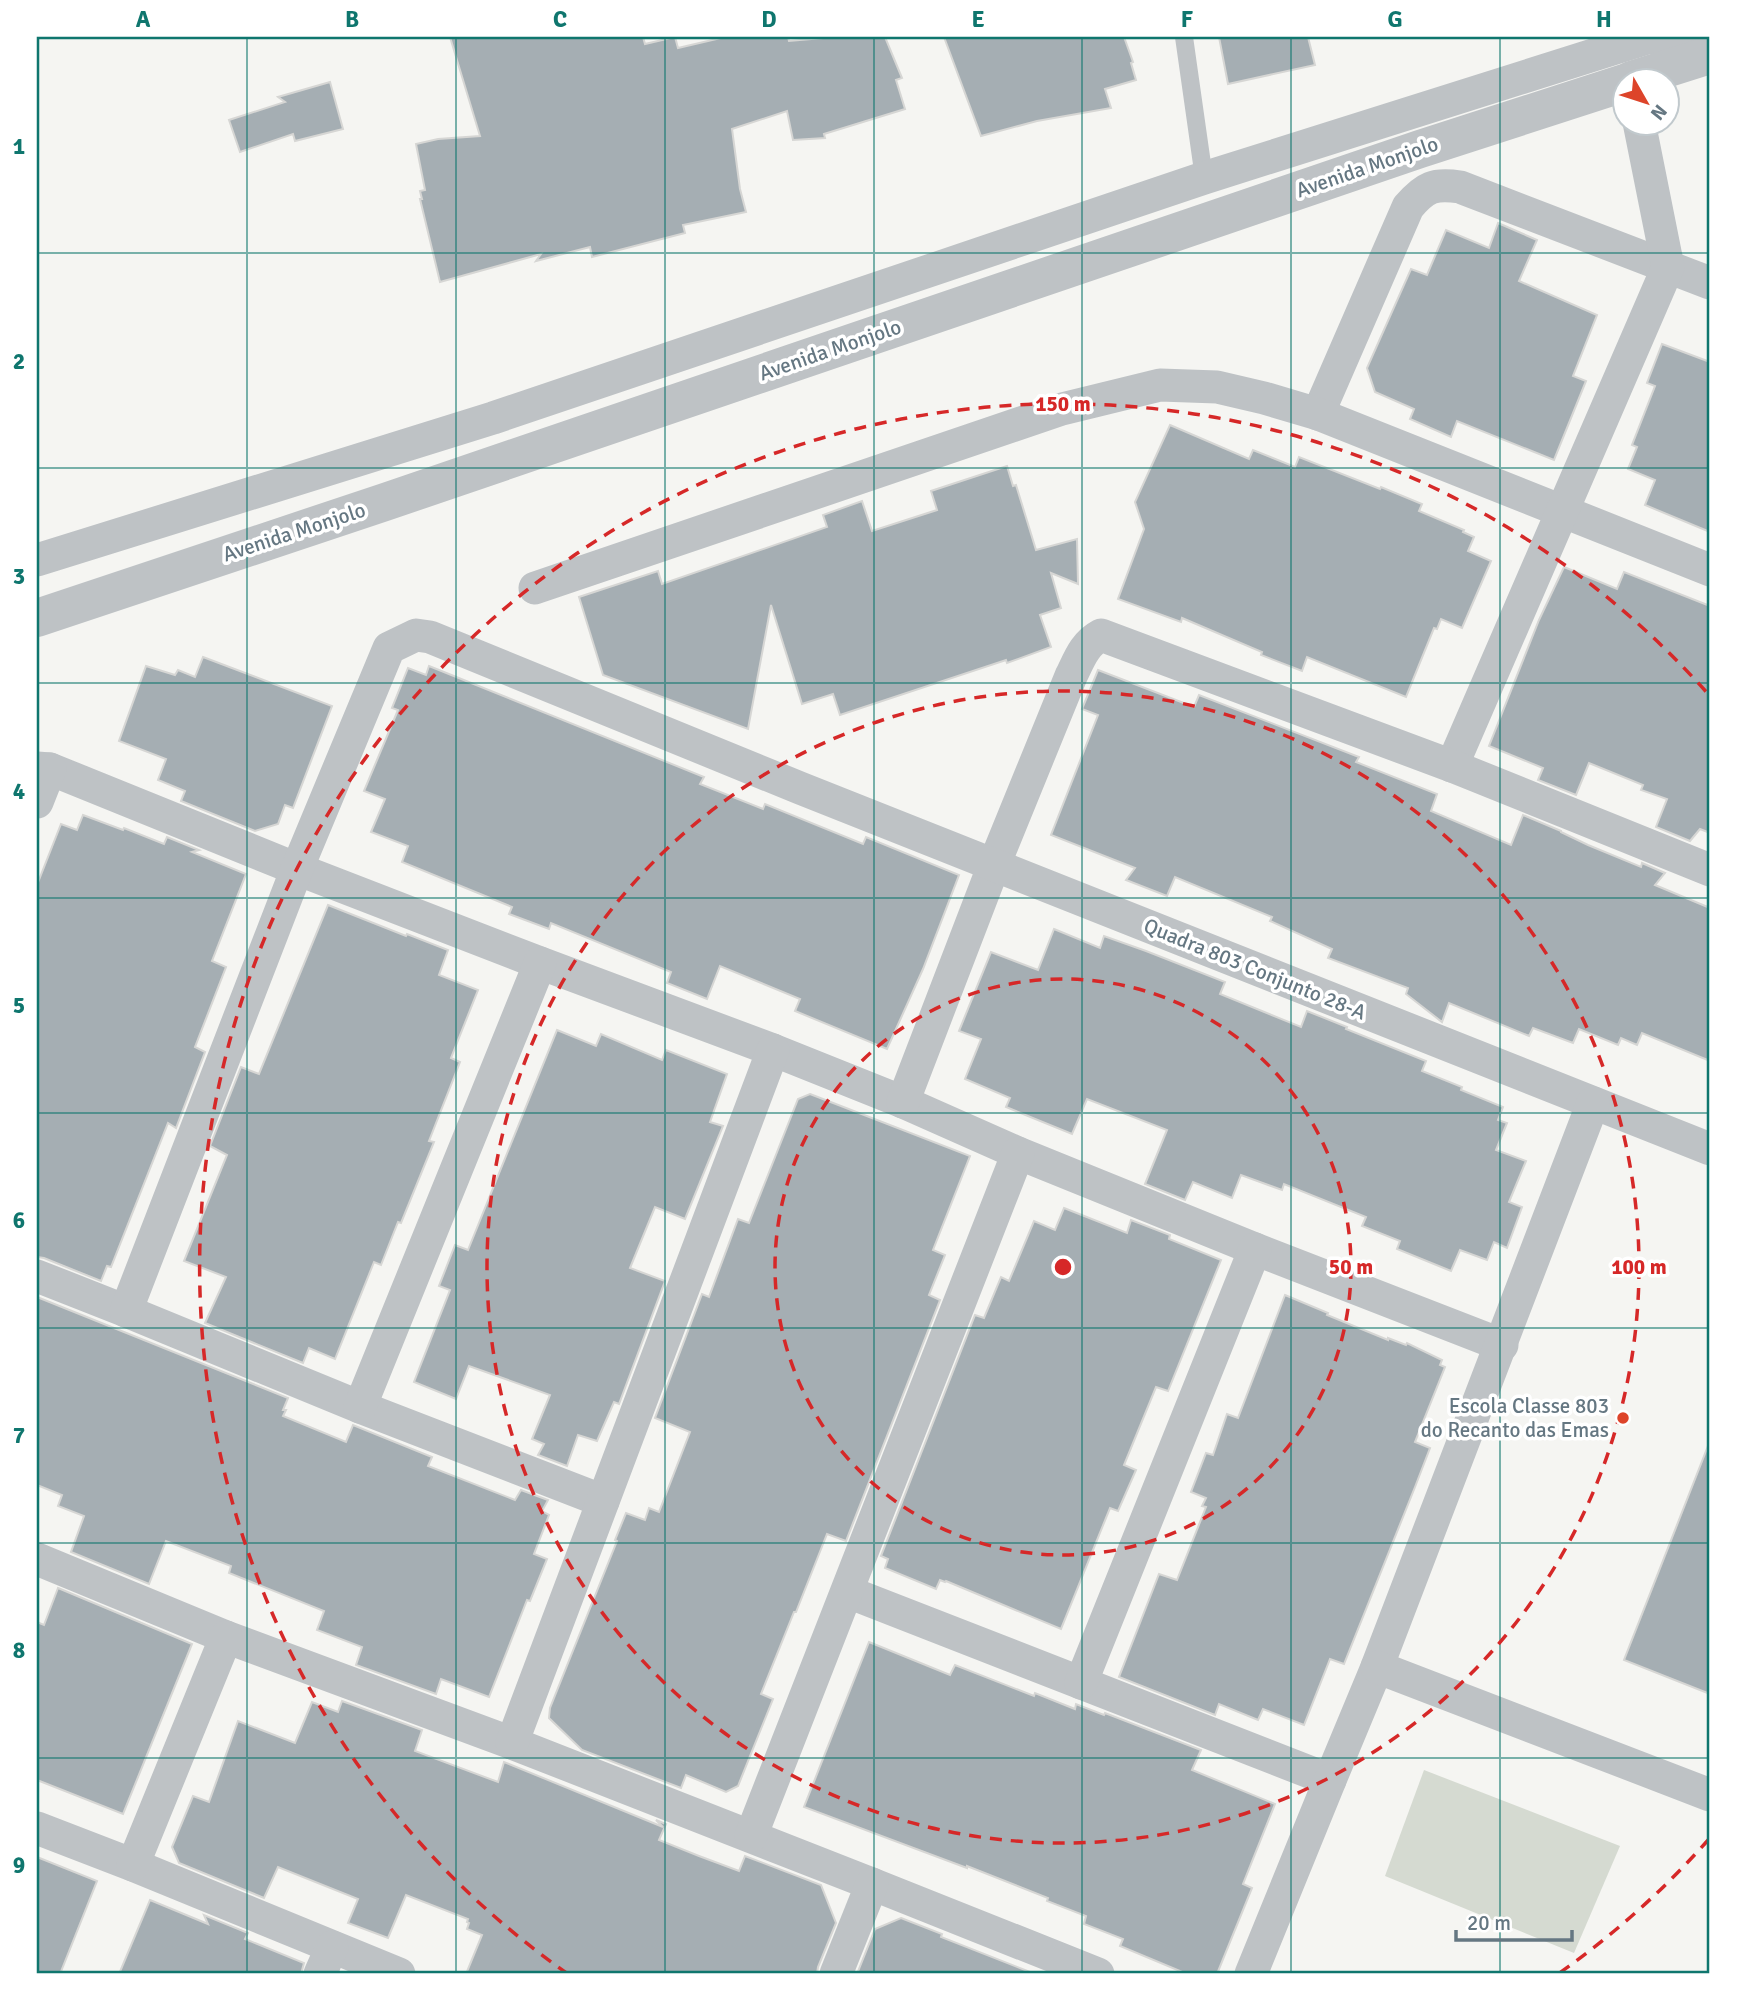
<svg xmlns="http://www.w3.org/2000/svg" width="1747" height="2011" viewBox="0 0 1747 2011" font-family="Signika,sans-serif">
	<rect width="100%" height="100%" fill="#f5f5f2"/>
	<!-- green -->
	<path fill="#d5dad1" d="M1424 1770 1620 1846 1574 1953 1385 1876Z"/>
	<!-- building -->
	<g fill="#a5aeb3" stroke="#d6d6d4" stroke-width="2">
		<path d="M450 37H643L645 44 675 37 678 48 725 37H788L789 41 835 37H885L902 78 896 80 905 109 824 134 825 138 793 140 787 111 732 129 740 189 746 212 683 225 685 233 592 257 590 247 536 261 541 254 440 282 420 199H422L420 191 425 190 416 144 438 139 480 136Z"/>
		<path d="M944 37H1124L1133 62 1131 63 1136 80 1105 89 1111 108 1037 121 981 136Z"/>
		<path d="M1219 37H1308L1315 65 1228 84Z"/>
		<path d="M330 82 343 129 295 141 293 134 240 152 229 120 285 102 278 97Z"/>
		<path d="M1498 223 1537 240 1519 281 1597 315 1573 376 1586 381 1554 460 1457 421 1451 437 1410 419 1414 409 1375 392 1367 368 1411 269 1427 275 1446 230 1489 248Z"/>
		<path d="M1662 344 1710 362V532L1645 505 1655 480 1628 469 1637 447 1632 445 1655 386 1647 383Z"/>
		<path d="M1170 425 1249 459 1253 450 1295 467 1299 457 1380 489 1381 487 1422 504 1419 511 1464 530 1463 532 1474 537 1468 551 1491 561 1462 628 1441 619 1437 629 1434 628 1406 697 1307 657 1302 671 1261 655 1262 652 1182 618 1181 622 1118 599 1144 529 1135 502Z"/>
		<path d="M1007 466 1013 486 1016 485 1036 550 1077 539 1078 584 1051 573 1061 608 1040 615 1051 647 1007 663 1006 660 840 715 833 694 802 704 771 605 748 729 603 675 579 597 658 571 662 584 827 527 823 515 862 501 872 531 937 510 931 491Z"/>
		<path d="M1564 567 1617 589 1624 572 1710 606V833L1700 829 1690 841 1656 827 1667 799 1641 790 1643 785 1589 763 1576 795 1538 780 1543 768 1489 746 1539 620Z"/>
		<path d="M203 657 332 706 293 808 285 805 278 824 255 831 181 801 185 791 158 780 166 759 119 741 146 666 175 675 178 670 195 677Z"/>
		<path d="M429 666 704 777 700 784 763 809 765 804 863 844 866 837 959 875 923 969 887 1049 795 1011 800 999 720 966 707 999 667 983 671 972 551 923 549 929 509 914 512 907 402 862 408 846 371 832 385 799 364 791 398 710 392 708 408 668 426 675Z"/>
		<path d="M1098 670 1194 707 1199 695 1359 757 1356 762 1437 794 1431 811 1511 845 1523 815 1561 831V832L1588 845 1641 867 1642 863 1665 873 1655 885 1710 908V1061L1642 1033 1637 1045 1621 1038 1618 1045 1579 1029 1573 1043 1533 1028 1529 1036 1449 1003 1442 1022 1406 994 1408 988 1328 958 1332 949 1270 921 1272 917 1175 877 1167 896 1126 880 1135 868 1051 835 1098 715 1082 709Z"/>
		<path d="M83 815 123 830 124 828 164 844 167 837 199 850 192 852 246 874 212 961 226 967 195 1047 205 1052 176 1128 168 1123 111 1267 107 1266 101 1281 44 1258 37 1257V885L61 824 77 830Z"/>
		<path d="M328 905 406 936 407 934 448 950 439 975 478 990 451 1058 460 1062 429 1141 434 1142 401 1223 398 1222 381 1265 374 1262 335 1359 309 1348 303 1363 205 1323 226 1277 184 1261 227 1155 210 1146 241 1067 259 1074Z"/>
		<path d="M1054 929 1100 948 1104 936 1146 951 1225 982 1220 994 1301 1027 1307 1011 1347 1027 1346 1029 1426 1061 1422 1071 1462 1087 1461 1090 1503 1107 1498 1120 1507 1123 1496 1150 1526 1161 1509 1202 1522 1207 1507 1248 1494 1242 1487 1260 1460 1250 1451 1271 1397 1249 1400 1241 1362 1226 1366 1217 1284 1184 1282 1190 1241 1175 1232 1198 1193 1182 1185 1200 1145 1184 1167 1130 1087 1099 1072 1134 1006 1107 1010 1098 965 1079 981 1039 959 1031 991 952 1038 970Z"/>
		<path d="M557 1030 596 1046 601 1034 662 1060 666 1050 727 1074 710 1122 723 1126 685 1219 655 1207 630 1268 665 1281 619 1404 614 1402 597 1441 578 1435 567 1466 538 1455 544 1444 532 1439 550 1395 469 1366 456 1399 414 1382 450 1290 439 1286 455 1245 468 1250Z"/>
		<path d="M810 1094 970 1156 933 1250 945 1255 929 1295 940 1300 846 1541 827 1534 796 1612H794L761 1694 773 1699 738 1786 726 1792 686 1775 681 1788 582 1750 549 1718 550 1708 617 1541 615 1540 626 1513 645 1520 649 1508 659 1512 690 1432 655 1418 702 1294 709 1297 738 1219 749 1223 798 1099Z"/>
		<path d="M1064 1208 1127 1233 1131 1220 1170 1235 1169 1239 1221 1260 1168 1391 1156 1387 1124 1465 1136 1470 1118 1511 1110 1508 1061 1629 946 1581 945 1582 940 1580 936 1589 885 1568 888 1559 881 1556 975 1315 984 1318 1001 1277 1009 1281 1034 1221 1055 1230Z"/>
		<path d="M1285 1295 1328 1313 1327 1315 1388 1340V1338L1406 1345 1407 1343 1442 1360 1440 1365 1445 1367 1415 1442 1430 1448 1415 1487 1344 1664 1330 1659 1304 1725 1263 1709 1258 1720 1219 1704 1215 1715 1119 1677 1159 1574 1177 1580 1206 1507 1202 1506 1206 1498 1191 1492 1206 1453 1213 1455 1227 1414 1238 1418Z"/>
		<path d="M37 1297 288 1398 283 1410H286L283 1416 346 1442 353 1425 432 1457 428 1466 515 1500 521 1490 548 1500 542 1511 549 1515 534 1554 547 1559 530 1601 527 1600 489 1697 441 1679 436 1694 356 1665 362 1647 317 1630 324 1611 229 1573 231 1566 166 1541 149 1584 71 1552 84 1516 58 1506 62 1495 37 1485Z"/>
		<path d="M1708 1446H1710V1694L1624 1660Z"/>
		<path d="M58 1588 192 1644 123 1814 37 1780V1622L44 1625Z"/>
		<path d="M869 1642 950 1675 955 1665 1034 1696 1035 1693 1075 1709 1076 1704 1104 1715 1105 1713 1201 1750 1192 1770 1275 1804 1243 1884 1252 1888 1217 1974H1187L1120 1946 1123 1939 1084 1924 1086 1916 1047 1901 1048 1898 967 1866V1868L804 1807Z"/>
		<path d="M342 1701 422 1730 415 1751 498 1782 504 1762 663 1827 656 1820 666 1824 659 1840 699 1856 739 1871 745 1856 821 1885 836 1923 818 1967 817 1974H466L482 1935 467 1929 469 1923 467 1922 468 1919 406 1895 388 1938 348 1923 358 1899 278 1867 264 1898 179 1863 172 1847 193 1796 209 1802 238 1721 295 1743 312 1702 338 1712Z"/>
		<path d="M37 1857 97 1881 60 1974H37Z"/>
		<path d="M150 1900 208 1924 204 1915 248 1933 245 1939 304 1963 301 1974H119Z"/>
		<path d="M901 1918 942 1934 941 1937 1030 1972V1974H857L875 1929Z"/>
	</g>
	<g fill="none" stroke-linecap="round" stroke-linejoin="round">
		<!-- service -->
		<path stroke="#bec2c5" stroke-width="18" d="M1184 37 1204 178"/>
		<!-- minor -->
		<g stroke="#bec2c5" stroke-width="33">
			<path d="M1318 414 1408 207C1425 187 1434 183 1460 187L1710 283"/>
			<path d="M37 560 493 418 1204 178 1647 38C1679 37 1680 38 1707 56"/>
			<path d="M535 588 1062 409 1160 385 1217 387 1264 398 1318 414 1710 570"/>
			<path d="M1452 766 1668 267 1639 122"/>
			<path d="M37 768 50 769 297 869 540 963 773 1050 903 1102 1018 1153 1255 1249 1502 1345"/>
			<path d="M37 802 50 769"/>
			<path d="M903 1102 994 865 1071 676C1079 660 1084 644 1101 635L1452 766 1710 870"/>
			<path d="M37 1276 126 1311 360 1407 603 1501"/>
			<path d="M126 1311 297 869 389 648 416 635 430 637 800 788 1710 1149"/>
			<path d="M360 1407 540 963"/>
			<path d="M37 1559 226 1637 512 1743 872 1884 1098 1974"/>
			<path d="M848 1592 1330 1780 1377 1667 1593 1103"/>
			<path d="M1377 1667 1710 1795"/>
			<path d="M1081 1683 1255 1249"/>
			<path d="M512 1743 773 1050"/>
			<path d="M37 1828 133 1865 399 1974"/>
			<path d="M751 1836 1018 1153"/>
			<path d="M133 1865 226 1637"/>
			<path d="M320 1974 332 1947"/>
			<path d="M836 1974 872 1884"/>
			<path d="M1251 1974 1330 1780"/>
		</g>
		<!-- tertiary -->
		<g stroke="#bec2c5" stroke-width="38">
			<path d="M1631 80 1710 55"/>
			<path d="M37 618 385 502 1420 149 1624 83"/>
		</g>
	</g>
	<!-- grid -->
	<path fill="none" stroke="#0f766e" stroke-width="2" stroke-opacity="0.55" d="M247 37V1974M456 37V1974M665 37V1974M874 37V1974M1082 37V1974M1291 37V1974M1500 37V1974M37 253H1710M37 468H1710M37 683H1710M37 898H1710M37 1113H1710M37 1328H1710M37 1543H1710M37 1758H1710"/>
	<!-- distance rings -->
	<g fill="none" stroke="#d62828" stroke-width="3.5" stroke-dasharray="12 9">
		<circle cx="1063" cy="1267" r="288"/>
		<circle cx="1063" cy="1267" r="576"/>
		<path d="M1709 1839A863 863 0 0 1 1558 1974M568 1974A863 863 0 1 1 1709 695"/>
	</g>
	<!-- markers -->
	<circle fill="#dd442a" stroke="#fff" stroke-width="2.5" cx="1623" cy="1418" r="7"/>
	<g text-anchor="middle" dominant-baseline="central" stroke-width="7" stroke-linejoin="round" paint-order="stroke">
		<!-- street labels -->
		<g font-size="21" fill="#657782" stroke="#fff">
			<text transform="translate(1367 167) rotate(-19)">Avenida Monjolo</text>
			<text transform="translate(830 350) rotate(-19)">Avenida Monjolo</text>
			<text transform="translate(294 532) rotate(-18)">Avenida Monjolo</text>
			<text transform="translate(1255 969) rotate(22)">Quadra 803 Conjunto 28-A</text>
		</g>
		<!-- poi labels -->
		<g font-size="21" fill="#657782" stroke="#fff" text-anchor="end">
			<text x="1609" y="1406">Escola Classe 803<tspan x="1609" dy="24">do Recanto das Emas</tspan></text>
		</g>
	</g>
	<circle cx="1063" cy="1267" r="10" fill="#d62828" stroke="#fff" stroke-width="3.5"/>
	<g font-size="21" text-anchor="middle" font-weight="bold" fill="#d62828" stroke="#fff" stroke-width="7" stroke-linejoin="round" paint-order="stroke">
		<text x="1063" y="411">150 m</text>
		<text x="1351" y="1274">50 m</text>
		<text x="1639" y="1274">100 m</text>
	</g>
	<!-- border -->
	<rect width="1747" height="2011" fill="none" stroke="#ffffff" stroke-width="77"/>
	<!-- north arrow -->
	<g transform="translate(1646 102) rotate(129)"><circle r="33" fill="#ffffff" stroke="#c1c9cd" stroke-width="2"/>
	<path d="M0-5L12 26L0 18L-12 26Z" fill="#dd442a"/>
	<text y="-10" font-size="19" font-weight="bold" text-anchor="middle" fill="#657782">N</text>
	</g>
	<!-- scale -->
	<path d="M1456 1930v10h116v-10" fill="none" stroke="#657782" stroke-width="3.5"/>
	<text x="1467" y="1930" font-size="21" fill="#657782" stroke="#ffffff" stroke-width="5" paint-order="stroke">20 m</text>
	<rect x="38" y="38" width="1670" height="1934" fill="none" stroke="#0f766e" stroke-width="2.5"/>
	<g font-size="23" text-anchor="middle" font-weight="bold" fill="#0f766e">
		<text x="143" y="27">A</text>
		<text x="352" y="27">B</text>
		<text x="560" y="27">C</text>
		<text x="769" y="27">D</text>
		<text x="978" y="27">E</text>
		<text x="1187" y="27">F</text>
		<text x="1395" y="27">G</text>
		<text x="1604" y="27">H</text>
		<text x="19" y="154">1</text>
		<text x="19" y="369">2</text>
		<text x="19" y="584">3</text>
		<text x="19" y="799">4</text>
		<text x="19" y="1013">5</text>
		<text x="19" y="1228">6</text>
		<text x="19" y="1443">7</text>
		<text x="19" y="1658">8</text>
		<text x="19" y="1873">9</text>
	</g>
</svg>
